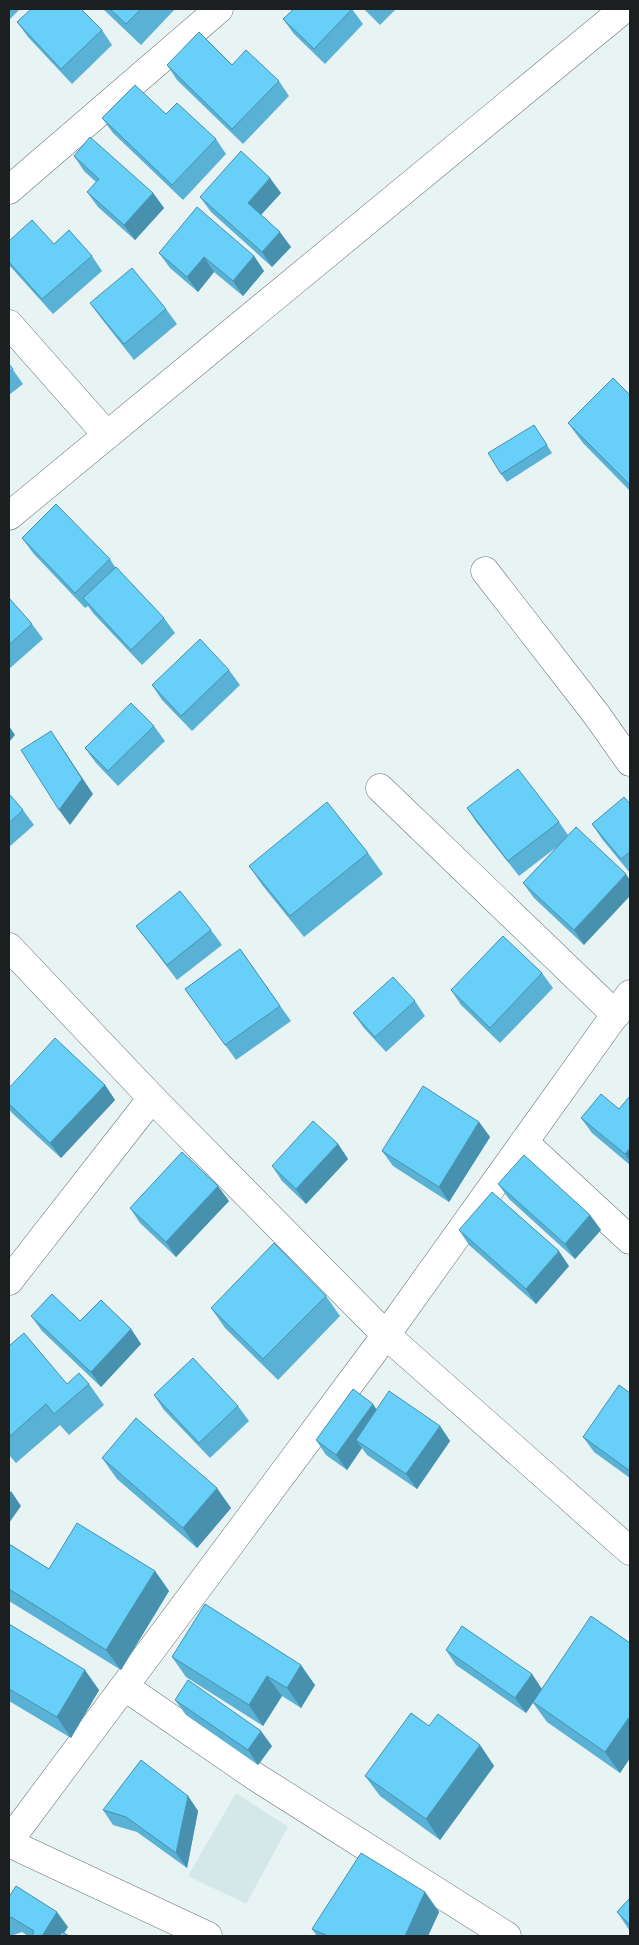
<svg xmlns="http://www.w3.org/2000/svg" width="639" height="1945" viewBox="0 0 639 1945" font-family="'Sofia Sans Condensed',sans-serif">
	<rect width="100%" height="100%" fill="#e8f3f4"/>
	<!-- built -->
	<path fill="#d4e8ea" d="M236 1793 288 1827 246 1904 188 1876Z"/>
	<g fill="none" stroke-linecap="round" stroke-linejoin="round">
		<defs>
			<g id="minor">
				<path d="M9 190 219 9"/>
				<path d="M9 324 107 435"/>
				<path d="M9 516 624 9"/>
				<path d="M485 571 596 714 630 762"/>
				<path d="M380 788 616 1015"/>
				<path d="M9 947 152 1098 386 1335 630 1551"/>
				<path d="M524 1142 630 1240"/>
				<path d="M9 1281 152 1098"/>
				<path d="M125 1687 256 1777 507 1936"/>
				<path d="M9 1841 386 1335 630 994"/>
				<path d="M9 1843 208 1936"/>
			</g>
		</defs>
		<!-- minor casing -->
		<use href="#minor" stroke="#6a7374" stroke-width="29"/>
		<!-- minor -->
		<use href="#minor" stroke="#fff" stroke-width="28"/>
	</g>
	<!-- wall -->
	<g fill="#59b2d5">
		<path d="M9 9H20L9 20Z"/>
		<path d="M103 9H175L141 45Z"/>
		<path d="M290 9H352L363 24 325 64 294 34 283 19 292 11Z"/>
		<path d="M364 9H396L380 25Z"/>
		<path d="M17 22 102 30 112 45 72 84 28 37Z"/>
		<path d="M167 65H232L279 81 289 96 243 144 177 80Z"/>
		<path d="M166 114 216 139 226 154 183 200 113 133 102 118Z"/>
		<path d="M74 156 153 193 164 208 135 240 98 207 87 192 96 182 84 171Z"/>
		<path d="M281 193 261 215 291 247 272 267 211 212 200 197Z"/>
		<path d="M9 241 54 244 92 256 102 271 53 314 9 265Z"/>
		<path d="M159 253 254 256 264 271 243 296 214 272 198 292 170 268Z"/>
		<path d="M90 303 166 309 177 324 134 360 101 318Z"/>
		<path d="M9 364 23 384 9 395Z"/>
		<path d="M630 395V491L583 443 568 423Z"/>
		<path d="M534 425 552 453 507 482 501 474Z"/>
		<path d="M22 538 110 559 115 567 164 618 175 633 142 665 93 613 88 606 85 608 33 553Z"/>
		<path d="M9 598 32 624 43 639 9 669Z"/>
		<path d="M229 670 240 685 192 731 162 700 152 685Z"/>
		<path d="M154 726 165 741 118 786 96 763 85 748Z"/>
		<path d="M9 794 23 810 34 825 9 847Z"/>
		<path d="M630 804V873L602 839 592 824Z"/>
		<path d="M467 808 559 822 568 835 584 945 534 898 523 883 558 846 519 876 477 823Z"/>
		<path d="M368 853 383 874 304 937 263 886 249 866Z"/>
		<path d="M136 926 211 930 222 945 177 980Z"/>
		<path d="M240 949 291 1021 236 1060 185 989Z"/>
		<path d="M542 973 553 988 500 1043 461 1005 451 990Z"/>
		<path d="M415 1001 425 1016 386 1052 364 1028 353 1013Z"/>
		<path d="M105 1085 115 1100 61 1158 11 1112 9 1108V1088Z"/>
		<path d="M630 1096V1165L592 1133 581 1118 619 1109Z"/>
		<path d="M479 1122 490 1137 449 1202 393 1166 382 1151Z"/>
		<path d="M338 1144 348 1159 306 1204 282 1181 272 1166Z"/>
		<path d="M498 1184 590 1215 601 1230 575 1259 509 1199Z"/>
		<path d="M229 1201 176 1257 140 1223 130 1208Z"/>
		<path d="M459 1230 569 1266 536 1304 469 1245Z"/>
		<path d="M326 1296 340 1316 278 1380 225 1328 211 1308Z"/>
		<path d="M31 1316 80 1321 131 1329 141 1344 101 1387 42 1331Z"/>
		<path d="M9 1346 67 1384H89L104 1405 69 1435 60 1425 16 1463 9 1455Z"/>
		<path d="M630 1393V1478L594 1452 583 1437Z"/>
		<path d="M154 1395 238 1406 249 1421 210 1458 164 1410Z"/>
		<path d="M377 1410 440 1426 450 1441 417 1489 367 1455 362 1448 347 1470 326 1455 316 1440Z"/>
		<path d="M102 1458 231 1508 197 1548 117 1479Z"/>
		<path d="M9 1544 49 1569 155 1571 169 1591 121 1670 9 1601Z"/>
		<path d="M9 1624 99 1690 71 1738 9 1701Z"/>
		<path d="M630 1643V1758L620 1773 547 1722 533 1703 526 1713 456 1665 446 1650 542 1689Z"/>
		<path d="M172 1657 315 1685 301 1708 282 1696 263 1726 186 1677Z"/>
		<path d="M175 1700 272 1746 258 1765 186 1715Z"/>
		<path d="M429 1726 480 1745 494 1766 440 1840 380 1796 365 1776Z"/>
		<path d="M188 1796 198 1811 187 1868 137 1832 113 1825 103 1810Z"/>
		<path d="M425 1892 439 1912 428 1936H317L312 1929Z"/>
		<path d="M9 1897 68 1927 64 1933 69 1936H28L22 1932 11 1936H9Z"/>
		<path d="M630 1898V1931L617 1912Z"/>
	</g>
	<!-- shaded-wall -->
	<g fill="#4891ae">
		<path d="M270 178 281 193 258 218 248 203Z"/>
		<path d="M153 193 164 208 135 240 124 225Z"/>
		<path d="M280 232 291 247 272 267 262 252Z"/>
		<path d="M254 256 264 271 243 296 233 281Z"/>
		<path d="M204 257 214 272 198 292 187 277Z"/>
		<path d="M9 726 15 735 9 742Z"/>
		<path d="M51 731 93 794 70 825 59 810Z"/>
		<path d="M626 874 630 880V896L584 945 574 930Z"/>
		<path d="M105 1085 115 1100 61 1158 50 1143Z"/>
		<path d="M479 1122 490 1137 449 1202 439 1187Z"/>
		<path d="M338 1144 348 1159 306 1204 296 1189Z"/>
		<path d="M630 1148V1161L625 1154Z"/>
		<path d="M218 1186 229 1201 176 1257 166 1242Z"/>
		<path d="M590 1215 601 1230 575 1259 565 1244Z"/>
		<path d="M559 1251 569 1266 536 1304 526 1289Z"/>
		<path d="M131 1329 141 1344 101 1387 91 1372Z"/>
		<path d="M373 1404 383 1419 356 1440 362 1448 347 1470 336 1455Z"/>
		<path d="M440 1426 450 1441 417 1489 406 1474Z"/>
		<path d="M217 1488 231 1508 197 1548 183 1528Z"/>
		<path d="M11 1491 21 1506 9 1523V1494Z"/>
		<path d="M155 1571 169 1591 121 1670 106 1650Z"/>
		<path d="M301 1665 315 1685 301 1708 287 1688Z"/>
		<path d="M85 1670 99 1690 71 1738 57 1717Z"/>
		<path d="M532 1674 542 1689 526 1713 515 1698Z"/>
		<path d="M267 1676 282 1696 263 1726 249 1705Z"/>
		<path d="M630 1716V1758L620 1773 605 1752Z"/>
		<path d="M261 1731 272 1746 258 1765 248 1750Z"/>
		<path d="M480 1745 494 1766 440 1840 426 1819Z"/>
		<path d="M188 1796 198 1811 187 1868 176 1853Z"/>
		<path d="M425 1892 439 1912 428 1936H405Z"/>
		<path d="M57 1912 68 1927 62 1936H43V1935Z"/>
	</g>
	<!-- building -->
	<g fill="#67cff8" stroke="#4891ae">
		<path d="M31 9H81L102 30 61 69 17 22Z"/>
		<path d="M110 9H141L126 24Z"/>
		<path d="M294 9H352L314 49 283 19Z"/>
		<path d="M199 32 232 65 246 50 279 81 232 129 167 65Z"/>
		<path d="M135 85 166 114 177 103 216 139 172 185 102 118Z"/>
		<path d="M90 137 153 193 124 225 87 192 99 179 74 156Z"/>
		<path d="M241 151 270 178 248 203 280 232 262 252 200 197Z"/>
		<path d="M197 207 254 256 233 281 204 257 187 277 159 253Z"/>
		<path d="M32 220 54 244 69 230 92 256 42 299 9 262V241Z"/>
		<path d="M132 268 166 309 124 344 90 303Z"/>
		<path d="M9 364 13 369 9 372Z"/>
		<path d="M613 378 630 395V485L568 423Z"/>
		<path d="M534 425 547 445 501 474 488 453Z"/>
		<path d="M56 504 110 559 75 593 22 538Z"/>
		<path d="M116 567 164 618 131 650 83 598Z"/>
		<path d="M9 598 32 624 9 645Z"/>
		<path d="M200 639 229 670 181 716 152 685Z"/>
		<path d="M131 703 154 726 108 771 85 748Z"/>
		<path d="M51 731 82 779 59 810 21 750Z"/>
		<path d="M518 769 559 822 508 861 467 808Z"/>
		<path d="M9 794 23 810 9 823Z"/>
		<path d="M624 797 630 804V852L621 859 592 824Z"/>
		<path d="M327 802 368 853 290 916 249 866Z"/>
		<path d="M576 827 626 874 574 930 523 883Z"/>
		<path d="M180 891 211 930 167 965 136 926Z"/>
		<path d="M503 936 542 973 490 1028 451 990Z"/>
		<path d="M240 949 280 1006 225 1045 185 989Z"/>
		<path d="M393 977 415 1001 375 1037 353 1013Z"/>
		<path d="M55 1038 105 1085 50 1143 9 1104V1088Z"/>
		<path d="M423 1086 479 1122 439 1187 382 1151Z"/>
		<path d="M601 1094 619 1109 630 1096V1148L625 1154 581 1118Z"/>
		<path d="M313 1121 338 1144 296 1189 272 1166Z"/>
		<path d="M182 1152 218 1186 166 1242 130 1208Z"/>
		<path d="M524 1155 590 1215 565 1244 498 1184Z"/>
		<path d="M492 1192 559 1251 526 1289 459 1230Z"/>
		<path d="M274 1243 326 1296 263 1359 211 1308Z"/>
		<path d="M52 1294 80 1321 101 1300 131 1329 91 1372 31 1316Z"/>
		<path d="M24 1333 67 1384 79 1373 89 1384 54 1414 46 1404 9 1437V1346Z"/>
		<path d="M193 1358 238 1406 199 1443 154 1395Z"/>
		<path d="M619 1385 630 1393V1471L583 1437Z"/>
		<path d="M353 1389 373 1404 336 1455 316 1440Z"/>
		<path d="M389 1391 440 1426 406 1474 356 1440Z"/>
		<path d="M136 1418 217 1488 183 1528 102 1458Z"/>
		<path d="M77 1523 155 1571 106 1650 9 1589V1544L49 1569Z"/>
		<path d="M205 1604 301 1665 287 1688 267 1676 249 1705 172 1657Z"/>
		<path d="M591 1616 630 1643V1716L605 1752 533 1702Z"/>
		<path d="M9 1624 85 1670 57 1717 9 1689Z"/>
		<path d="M462 1626 532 1674 515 1698 446 1650Z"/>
		<path d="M188 1680 261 1731 248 1750 175 1700Z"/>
		<path d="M411 1713 429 1726 438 1714 480 1745 426 1819 365 1776Z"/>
		<path d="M141 1760 188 1796 176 1853 126 1817 103 1810Z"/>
		<path d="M361 1853 425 1892 405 1936H328L312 1929Z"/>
		<path d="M16 1886 57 1912 42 1936H32L34 1931 11 1917 9 1918V1897Z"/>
		<path d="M630 1898V1925L617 1912Z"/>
		<path d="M62 1932 69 1936H59Z"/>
	</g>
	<!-- border -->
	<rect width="639" height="1945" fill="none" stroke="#1b1f1f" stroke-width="20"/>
</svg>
